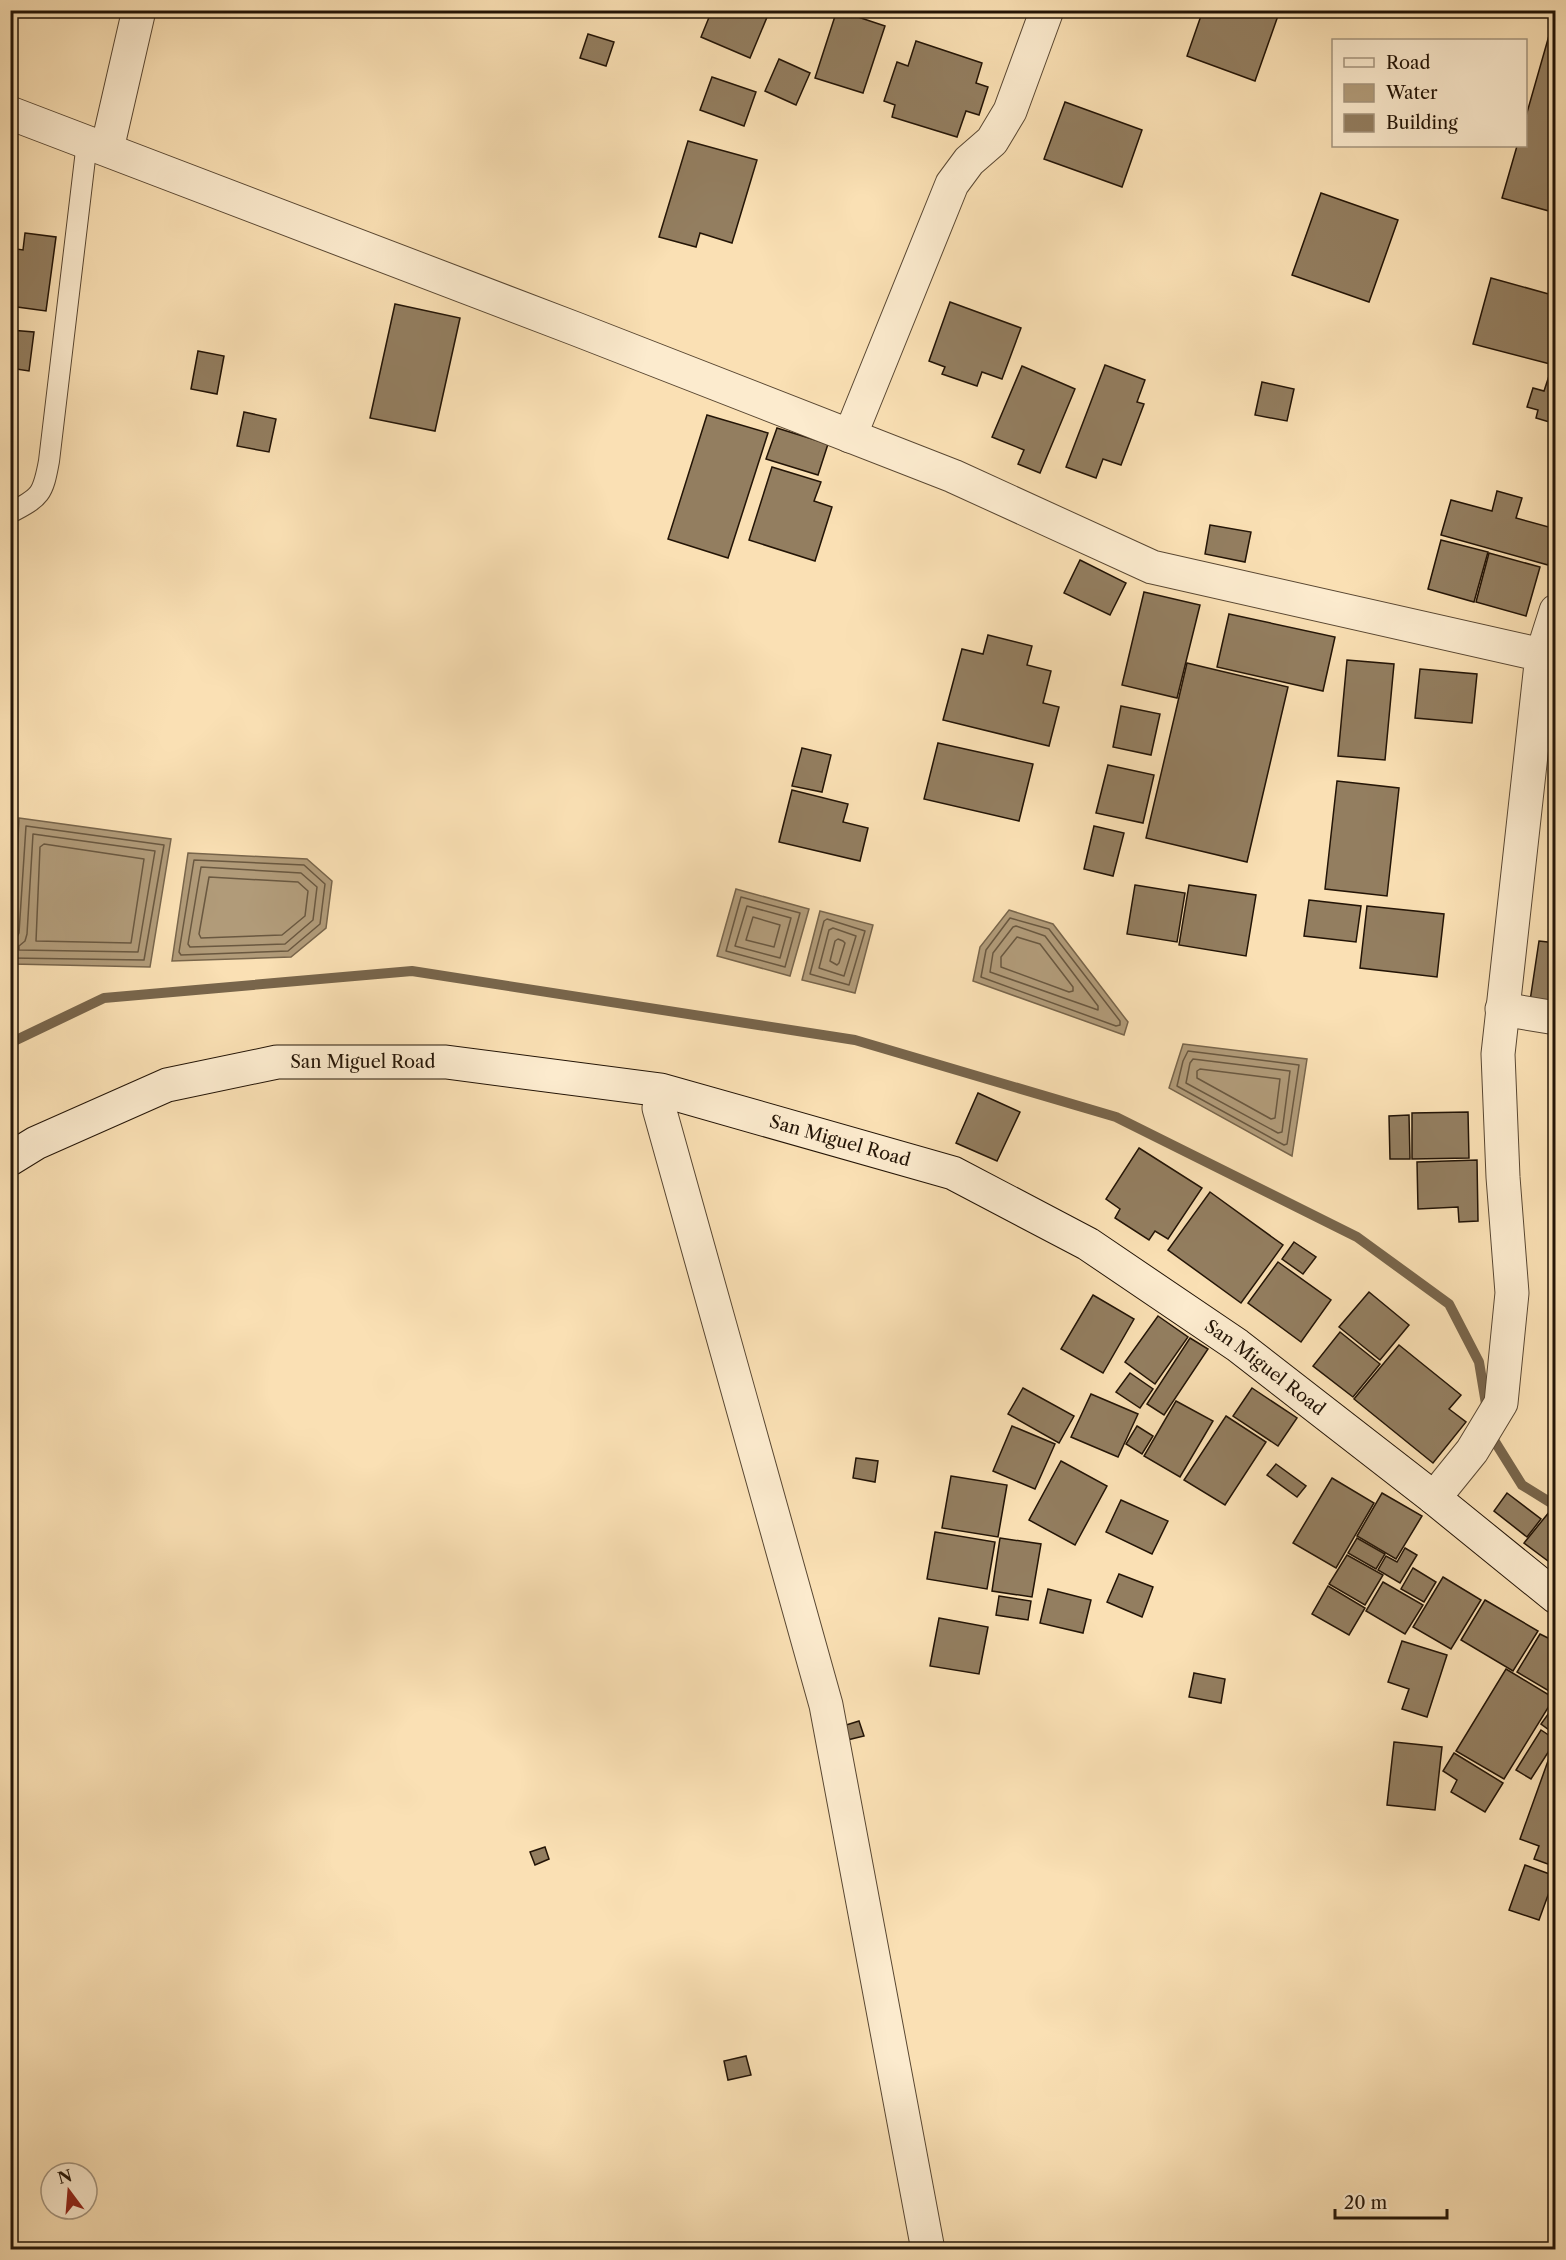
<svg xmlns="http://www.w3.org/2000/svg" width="1566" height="2260" viewBox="0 0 1566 2260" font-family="'Libre Caslon Text',serif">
	<rect width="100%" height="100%" fill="#fae0b4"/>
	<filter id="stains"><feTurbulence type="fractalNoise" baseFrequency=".00333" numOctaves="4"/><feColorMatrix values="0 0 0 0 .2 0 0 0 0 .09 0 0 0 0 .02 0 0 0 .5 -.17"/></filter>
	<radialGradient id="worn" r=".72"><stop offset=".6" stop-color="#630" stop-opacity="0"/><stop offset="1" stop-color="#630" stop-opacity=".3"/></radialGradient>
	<!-- water -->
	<g fill="#b19b79" stroke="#78654b" stroke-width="1.5">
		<path d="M19 818 171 839 150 967 12 964Z"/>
		<path d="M188 853 307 859 332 881 326 928 291 957 172 961Z"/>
		<path d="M736 889 809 909 790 976 717 956Z"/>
		<path d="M1009 910 1053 924 1128 1022 1124 1035 973 981 980 947Z"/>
		<path d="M820 911 873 925 855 993 802 980Z"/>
		<path d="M1183 1044 1307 1059 1292 1156 1169 1088Z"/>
	</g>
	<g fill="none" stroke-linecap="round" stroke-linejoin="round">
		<!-- shore -->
		<g stroke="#6a5840" stroke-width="1.5">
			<path d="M33 834 155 851 138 952 19 950V946L25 941 27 934Z"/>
			<path d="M44 844 144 859 131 943 36 941 40 847Z"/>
			<path d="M194 860 304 865 325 884 320 924 288 951 181 955 179 952Z"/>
			<path d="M201 867 301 873 317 887 313 920 285 944 190 947 188 944Z"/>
			<path d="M209 877 298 882 308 891 305 916 282 935 201 938 199 934Z"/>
			<path d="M741 897 800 913 785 967 726 951Z"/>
			<path d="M747 906 791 918 780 958 735 946Z"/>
			<path d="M753 917 780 925 774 947 746 940Z"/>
			<path d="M1010 918 1049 929 1120 1021V1025L1116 1026 981 977 986 950Z"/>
			<path d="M827 919 865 931 849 985 810 974 824 921Z"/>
			<path d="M1016 926 1045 936 1098 1006V1010L990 972 993 953 1013 927Z"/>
			<path d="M833 928 856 936 844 976 819 968 829 930Z"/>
			<path d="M1017 937 1040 944 1073 987V991L1069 992 1001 967V957Z"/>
			<path d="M838 939 843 941 845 943 839 963 837 965 830 961 835 941Z"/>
			<path d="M10 940 16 939 19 933 26 826 164 845 144 960 10 958"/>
			<path d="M1188 1051 1299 1065 1287 1144 1284 1145 1177 1086 1183 1061Z"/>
			<path d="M1193 1059 1290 1071 1282 1132 1278 1133 1186 1083 1190 1063Z"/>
			<path d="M1200 1069 1280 1079 1275 1118 1271 1119 1197 1078V1071Z"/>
		</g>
		<!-- stream -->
		<g stroke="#78654b" stroke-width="10">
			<path d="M10 1043 104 998 412 971 855 1040 1116 1117 1357 1237 1449 1304 1479 1362 1487 1410"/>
			<path d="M1491 1432 1492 1437 1522 1485 1556 1506"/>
		</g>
	</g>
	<!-- building -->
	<g fill="#937e60" stroke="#231406" stroke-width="1.5">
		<path d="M712 10H770L750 58 701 37Z"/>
		<path d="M837 10 885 26 863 93 815 78Z"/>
		<path d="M1203 10H1280L1255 81 1187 56Z"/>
		<path d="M1556 11V213L1502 198 1517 146H1526V116Z"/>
		<path d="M588 34 614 42 606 66 580 58Z"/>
		<path d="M916 41 982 63 976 83 988 87 979 115 966 111 957 137 892 117 895 105 884 101 897 62 908 66Z"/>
		<path d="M779 59 810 73 796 105 765 91Z"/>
		<path d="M712 77 756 92 744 126 700 110Z"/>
		<path d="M1065 102 1142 130 1122 187 1044 159Z"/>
		<path d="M688 141 757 160 732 243 700 233 696 247 659 237Z"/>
		<path d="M1321 193 1398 220 1369 302 1292 275Z"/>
		<path d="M25 233 56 237 46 311 10 306V248L23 250Z"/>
		<path d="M1491 278 1556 296 1554 365 1473 344Z"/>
		<path d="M950 302 1021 328 1002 379 982 372 977 386 942 374 945 367 929 361Z"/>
		<path d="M395 304 460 318 435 431 370 418Z"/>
		<path d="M10 330 34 332 29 371 10 368Z"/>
		<path d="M198 351 224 356 217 394 191 389Z"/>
		<path d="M1105 365 1145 380 1137 402 1144 404 1121 465 1103 459 1096 478 1066 467Z"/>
		<path d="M1022 366 1075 389 1040 473 1018 464 1024 450 992 437Z"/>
		<path d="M1550 373 1556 375V424L1536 418 1538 410 1527 407 1533 388 1544 391Z"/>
		<path d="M1262 382 1294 389 1287 421 1255 415Z"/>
		<path d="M244 412 276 419 269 452 237 446Z"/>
		<path d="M707 415 768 433 728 558 668 539Z"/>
		<path d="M777 428 828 444 818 475 766 459Z"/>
		<path d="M772 467 821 482 814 501 832 507 815 561 749 540Z"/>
		<path d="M1497 491 1522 498 1516 518 1556 529V538L1548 565 1441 535 1451 500 1492 511Z"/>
		<path d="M1210 525 1251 532 1245 562 1205 554Z"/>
		<path d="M1441 540 1488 552 1474 602 1428 589Z"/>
		<path d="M1489 553 1540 567 1526 616 1476 602Z"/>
		<path d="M1080 560 1126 583 1110 615 1064 593Z"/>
		<path d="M1144 592 1200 605 1177 698 1122 685Z"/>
		<path d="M1229 614 1335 637 1323 691 1217 667Z"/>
		<path d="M988 635 1032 646 1027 665 1051 671 1043 703 1059 707 1049 746 943 720 962 649 983 654Z"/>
		<path d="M1347 660 1394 664 1385 760 1338 756Z"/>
		<path d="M1187 663 1288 687 1247 862 1146 838Z"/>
		<path d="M1420 669 1477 674 1472 723 1415 718Z"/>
		<path d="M1121 706 1160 714 1151 755 1113 747Z"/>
		<path d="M938 743 1033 764 1019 821 924 799Z"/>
		<path d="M802 748 831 755 822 792 792 786Z"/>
		<path d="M1108 765 1154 775 1143 823 1096 813Z"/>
		<path d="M1337 781 1399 788 1387 896 1325 889Z"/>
		<path d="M792 790 848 804 843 822 868 828 860 861 779 842Z"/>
		<path d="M1094 826 1124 833 1113 876 1084 869Z"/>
		<path d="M1135 885 1185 893 1177 942 1127 934Z"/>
		<path d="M1189 885 1256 895 1246 956 1179 945Z"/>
		<path d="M1309 900 1361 906 1356 942 1304 936Z"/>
		<path d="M1367 906 1444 914 1437 977 1360 968Z"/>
		<path d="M1539 941 1556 943V1004L1530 1001Z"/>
		<path d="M978 1093 1020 1112 997 1161 956 1143Z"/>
		<path d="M1468 1112 1469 1158 1412 1159V1113Z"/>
		<path d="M1409 1115 1410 1159H1390L1389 1116Z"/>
		<path d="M1139 1148 1202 1188 1168 1239 1155 1231 1149 1240 1115 1218 1120 1209 1106 1199Z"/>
		<path d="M1477 1160 1478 1221 1459 1222 1458 1207 1418 1209 1417 1162Z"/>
		<path d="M1210 1192 1283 1245 1241 1303 1168 1250Z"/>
		<path d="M1294 1242 1316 1257 1303 1274 1282 1259Z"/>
		<path d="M1278 1262 1331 1300 1301 1342 1248 1303Z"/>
		<path d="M1369 1292 1409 1325 1380 1360 1339 1327Z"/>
		<path d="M1093 1295 1134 1319 1103 1373 1061 1349Z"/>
		<path d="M1158 1316 1188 1337 1155 1384 1125 1362Z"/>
		<path d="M1340 1332 1380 1364 1353 1397 1313 1366Z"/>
		<path d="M1190 1338 1208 1349 1164 1415 1147 1404Z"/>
		<path d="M1399 1345 1461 1395 1449 1409 1466 1422 1433 1463 1354 1399Z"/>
		<path d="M1130 1373 1153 1389 1140 1408 1116 1392Z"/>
		<path d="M1023 1388 1074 1416 1059 1443 1008 1414Z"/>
		<path d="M1252 1388 1297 1418 1278 1446 1233 1416Z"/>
		<path d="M1091 1394 1138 1414 1118 1457 1071 1437Z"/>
		<path d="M1176 1401 1213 1421 1180 1477 1144 1456Z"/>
		<path d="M1226 1416 1266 1442 1225 1505 1184 1480Z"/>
		<path d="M1012 1426 1055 1444 1035 1489 993 1471Z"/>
		<path d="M1137 1426 1153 1436 1142 1454 1126 1444Z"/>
		<path d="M856 1458 878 1461 875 1482 853 1478Z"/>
		<path d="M1061 1461 1107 1486 1075 1545 1029 1520Z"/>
		<path d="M1276 1464 1306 1486 1297 1497 1267 1475Z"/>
		<path d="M951 1476 1007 1485 998 1537 942 1528Z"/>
		<path d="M1332 1478 1374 1503 1336 1568 1293 1543Z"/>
		<path d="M1382 1493 1422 1516 1396 1559 1357 1536Z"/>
		<path d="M1507 1493 1541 1519 1527 1537 1494 1511Z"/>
		<path d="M1121 1500 1168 1521 1152 1554 1106 1532Z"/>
		<path d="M1550 1511 1556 1515V1551L1548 1561 1524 1543Z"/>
		<path d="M935 1532 995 1542 987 1589 927 1579Z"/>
		<path d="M1000 1538 1041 1544 1032 1597 992 1591Z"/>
		<path d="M1357 1538 1385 1554 1376 1569 1348 1553Z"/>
		<path d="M1405 1548 1417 1555 1400 1583 1378 1570 1386 1556 1397 1562Z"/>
		<path d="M1347 1555 1383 1575 1365 1605 1329 1584Z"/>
		<path d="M1413 1568 1436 1582 1424 1602 1401 1589Z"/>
		<path d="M1119 1574 1153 1587 1142 1617 1107 1602Z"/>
		<path d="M1443 1577 1481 1600 1451 1649 1413 1627Z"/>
		<path d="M1383 1582 1423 1605 1405 1634 1366 1611Z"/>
		<path d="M1328 1586 1365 1608 1349 1635 1312 1614Z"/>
		<path d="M1048 1589 1091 1600 1083 1633 1040 1623Z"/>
		<path d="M999 1596 1031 1601 1028 1620 996 1615Z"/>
		<path d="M1485 1600 1538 1631 1513 1671 1461 1640Z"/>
		<path d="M939 1618 988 1627 979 1674 930 1666Z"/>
		<path d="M1540 1634 1556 1642 1554 1694 1517 1672Z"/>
		<path d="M1402 1641 1447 1655 1427 1717 1402 1709 1409 1689 1388 1682Z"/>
		<path d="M1506 1669 1554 1698 1504 1779 1456 1751Z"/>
		<path d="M1194 1673 1225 1679 1221 1703 1189 1697Z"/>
		<path d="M1556 1703V1735L1541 1724Z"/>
		<path d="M859 1721 864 1736 847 1740 843 1726Z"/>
		<path d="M1541 1730 1556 1740 1531 1779 1516 1770Z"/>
		<path d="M1394 1742 1442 1747 1435 1810 1387 1805Z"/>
		<path d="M1553 1747H1556V1867L1534 1859 1539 1846 1520 1839Z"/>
		<path d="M1454 1753 1503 1783 1485 1812 1451 1792 1457 1780 1443 1771Z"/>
		<path d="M545 1847 549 1859 535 1865 530 1852Z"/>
		<path d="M1525 1865 1555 1876 1539 1920 1509 1910Z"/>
		<path d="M746 2056 751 2075 728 2080 724 2061Z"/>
	</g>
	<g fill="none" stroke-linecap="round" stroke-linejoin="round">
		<defs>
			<path id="lane" d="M10 513C41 497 43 494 49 461L87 142"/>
			<g id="street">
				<path d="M10 113 576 329 953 476 1152 567 1542 655 1498 1054 1503 1177 1512 1293 1501 1403 1472 1451 1434 1498"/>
				<path d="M107 149 139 10"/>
				<path d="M850 436 952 184 969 161 992 141 1010 111 1047 10"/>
				<path d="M1542 655 1556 611"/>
				<path d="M1502 1009 1556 1018"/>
				<path d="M659 1108 826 1705 928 2250"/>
			</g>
			<g id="secondary">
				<path id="s1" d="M10 1159 36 1143 167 1085 277 1062H446L661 1090 953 1173 1088 1244 1237 1345 1434 1498 1556 1597"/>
			</g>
		</defs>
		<!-- lane casing -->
		<use href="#lane" stroke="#594732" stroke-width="22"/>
		<!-- street casing -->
		<use href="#street" stroke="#594732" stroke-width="35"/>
		<!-- secondary casing -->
		<use href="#secondary" stroke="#231406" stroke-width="35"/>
		<!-- lane -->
		<use href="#lane" stroke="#fcebce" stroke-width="20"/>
		<!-- street -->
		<use href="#street" stroke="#fcebce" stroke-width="33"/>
		<!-- secondary -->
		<use href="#secondary" stroke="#fcebce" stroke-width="33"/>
	</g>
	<g text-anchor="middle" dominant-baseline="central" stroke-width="4.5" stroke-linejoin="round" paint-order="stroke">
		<!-- street labels -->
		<g font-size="18" fill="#231406" stroke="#fcebce">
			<text stroke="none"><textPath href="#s1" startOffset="372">San Miguel Road</textPath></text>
			<text stroke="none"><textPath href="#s1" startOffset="858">San Miguel Road</textPath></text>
			<text stroke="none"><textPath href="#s1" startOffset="1344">San Miguel Road</textPath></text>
		</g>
	</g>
	<!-- margin -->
	<rect width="1566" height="2260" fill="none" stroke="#fae0b4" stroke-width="36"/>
	<rect x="12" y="12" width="1542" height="2236" fill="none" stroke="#231406" stroke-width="3"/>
	<rect x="18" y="18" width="1530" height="2224" fill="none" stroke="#231406" stroke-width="1.5"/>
	<!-- legend -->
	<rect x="1332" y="39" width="195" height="108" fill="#fcebce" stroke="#a5957e" stroke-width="1.5"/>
	<rect x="1344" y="58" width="30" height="9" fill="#fcebce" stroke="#a5957e" stroke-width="1.5"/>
	<text x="1386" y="69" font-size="18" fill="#231406">Road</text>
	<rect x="1344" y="84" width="30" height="18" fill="#b19b79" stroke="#a5957e" stroke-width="1.5"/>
	<text x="1386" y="99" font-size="18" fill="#231406">Water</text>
	<rect x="1344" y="114" width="30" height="18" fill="#937e60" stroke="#a5957e" stroke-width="1.5"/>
	<text x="1386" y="129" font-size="18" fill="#231406">Building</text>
	<!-- north arrow -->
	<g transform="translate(69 2191) rotate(344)"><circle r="28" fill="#fcebce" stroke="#a5957e" stroke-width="1.5"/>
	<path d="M0-4.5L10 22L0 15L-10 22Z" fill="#8f2418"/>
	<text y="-9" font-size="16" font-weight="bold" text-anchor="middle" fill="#231406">N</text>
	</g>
	<!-- scale -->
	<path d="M1335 2209v9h112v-9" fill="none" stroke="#231406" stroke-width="3"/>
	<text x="1344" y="2209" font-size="18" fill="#231406" stroke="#fcebce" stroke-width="4.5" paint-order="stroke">20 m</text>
	<rect width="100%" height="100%" filter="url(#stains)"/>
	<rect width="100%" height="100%" fill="url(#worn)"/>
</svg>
